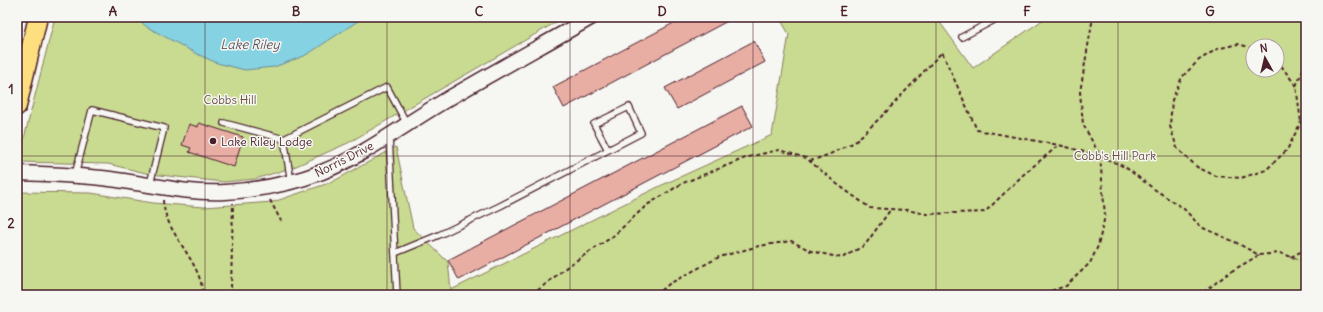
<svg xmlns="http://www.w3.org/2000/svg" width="1323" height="312" viewBox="0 0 1323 312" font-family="Delius,sans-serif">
	<rect width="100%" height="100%" fill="#f6f6f2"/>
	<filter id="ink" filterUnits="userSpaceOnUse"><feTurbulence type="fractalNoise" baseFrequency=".025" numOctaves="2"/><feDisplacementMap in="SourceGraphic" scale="8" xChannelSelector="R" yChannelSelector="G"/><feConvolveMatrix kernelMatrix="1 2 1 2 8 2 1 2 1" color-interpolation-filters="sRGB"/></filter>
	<g filter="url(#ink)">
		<!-- green -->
		<g fill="#c8db90" stroke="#897d5e" fill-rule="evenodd">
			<path d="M55 17H565L348 143 294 167 255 179 224 182 150 174 108 164 18 162Z"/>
			<path d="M779 17H936L973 68 1047 17H1306V295H17L18 192 91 193 153 203 204 207 273 202 332 182 396 147 413 228 448 262 451 290 660 186 772 135 789 34ZM1253 46H1277V70H1253Z"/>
		</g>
		<!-- water -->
		<path fill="#85d2e3" stroke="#6d8a99" d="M135 17H364L314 50 304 56 274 67 245 70 217 63 197 54 147 27Z"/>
		<!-- building -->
		<g fill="#e8aea4" stroke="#4a1f2b">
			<path d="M685 17H735L564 108 553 87Z"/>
			<path d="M754 41 765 62 677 109 665 88Z"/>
			<path d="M742 106 753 126 459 280 448 260Z"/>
			<path d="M199 123 243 137 234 167 189 152 191 148 182 145 189 124 198 127Z"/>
		</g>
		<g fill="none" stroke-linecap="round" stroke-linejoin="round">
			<defs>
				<g id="service">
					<path d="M962 37 1000 17"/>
					<path d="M224 123 284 139"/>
					<path d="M389 137 397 295"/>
					<path d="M75 175 92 110 164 128 150 184"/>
					<path d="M291 182 284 139 387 87 407 124"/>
					<path d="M395 253 439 235 500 206 641 133 629 107 594 124 608 150"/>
				</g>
				<path id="tertiary" d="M17 173C48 174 79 175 110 179 148 184 186 194 225 192 258 190 291 184 322 172 365 155 405 124 446 100 494 72 543 45 592 17"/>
				<path id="primary" d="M17 106 38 17"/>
			</defs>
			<!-- service casing -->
			<use href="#service" stroke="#4a1f2b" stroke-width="8"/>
			<!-- tertiary casing -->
			<use href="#tertiary" stroke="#4a1f2b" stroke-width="17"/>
			<!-- primary casing -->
			<use href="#primary" stroke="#4a1f2b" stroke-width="21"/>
			<!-- path -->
			<g stroke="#4a1f2b" stroke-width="2" stroke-dasharray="4 3" stroke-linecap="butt">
				<path d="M1253 48 1238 44 1217 49 1199 60 1182 77 1172 100 1170 126 1177 148 1197 167 1216 176 1241 178 1266 170 1287 150 1301 122H1306"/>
				<path d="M1277 60 1296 86"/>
				<path d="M1306 63 1296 86 1301 122 1306 135"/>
				<path d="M810 161 828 155 855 142 885 113 942 52 977 130 1059 145"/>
				<path d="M163 200C165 235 201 259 203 295"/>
				<path d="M270 200 281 221"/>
				<path d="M1259 255 1280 253 1306 262"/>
				<path d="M1291 257 1306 249"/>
				<path d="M231 288 233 203"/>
				<path d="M532 295 568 266 612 237 647 205 683 183 748 157 779 150 806 158 837 184 870 208 907 210 926 214 985 212 1024 174 1059 145 1100 156 1125 167 1154 189 1184 209 1201 227 1235 242 1259 255 1230 272 1200 295"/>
				<path d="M656 295 669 284 719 257 759 246 791 241 811 251 842 258 865 245 891 209"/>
				<path d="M1038 295 1066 286 1090 263 1098 246 1105 216 1100 156 1083 124 1080 92 1093 17"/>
			</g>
			<!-- service -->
			<use href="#service" stroke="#f6f6f2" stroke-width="5.5"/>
			<!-- tertiary -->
			<use href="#tertiary" stroke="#f6f6f2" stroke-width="14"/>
			<!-- primary -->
			<use href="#primary" stroke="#fedf80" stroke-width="18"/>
		</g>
	</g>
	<!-- grid -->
	<path fill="none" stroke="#4a1f2b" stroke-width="1" stroke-opacity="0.55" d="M205 17V295M387 17V295M570 17V295M753 17V295M936 17V295M1118 17V295M17 156H1306"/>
	<!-- markers -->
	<circle fill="#4a1f2b" stroke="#f6f6f2" stroke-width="1.5" cx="213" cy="141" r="4"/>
	<g text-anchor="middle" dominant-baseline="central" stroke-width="3" stroke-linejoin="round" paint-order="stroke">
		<!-- park labels -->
		<g font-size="12" fill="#6a4e44" stroke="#f6f6f2">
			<text x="230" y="99">Cobbs Hill</text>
			<text x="1115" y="155">Cobb's Hill Park</text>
		</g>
		<!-- poi labels -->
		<g font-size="12" fill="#4a1f2b" stroke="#f6f6f2" text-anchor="start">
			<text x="221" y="141">Lake Riley Lodge</text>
		</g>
		<!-- street labels -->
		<g font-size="12" fill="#4a1f2b" stroke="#f6f6f2">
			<text transform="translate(344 159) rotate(-27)">Norris Drive</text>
		</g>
		<!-- water labels -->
		<g font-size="13" font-style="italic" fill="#5c5562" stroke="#f6f6f2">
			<text x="250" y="44">Lake Riley</text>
		</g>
	</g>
	<!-- margin -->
	<rect width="1323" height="312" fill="none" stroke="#f6f6f2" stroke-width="44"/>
	<!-- north arrow -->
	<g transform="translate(1265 58) rotate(352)"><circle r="19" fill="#f6f6f2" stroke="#b1a0a2"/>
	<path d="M0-3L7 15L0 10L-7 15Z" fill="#4a1f2b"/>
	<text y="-6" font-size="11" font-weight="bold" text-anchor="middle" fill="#4a1f2b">N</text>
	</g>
	<rect x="22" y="22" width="1279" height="268" fill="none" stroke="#4a1f2b" stroke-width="1.5"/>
	<g font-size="13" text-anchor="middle" font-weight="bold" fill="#4a1f2b">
		<text x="113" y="16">A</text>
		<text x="296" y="16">B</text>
		<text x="479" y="16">C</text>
		<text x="662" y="16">D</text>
		<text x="844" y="16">E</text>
		<text x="1027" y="16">F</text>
		<text x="1210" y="16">G</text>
		<text x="11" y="94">1</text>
		<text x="11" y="228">2</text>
	</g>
</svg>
